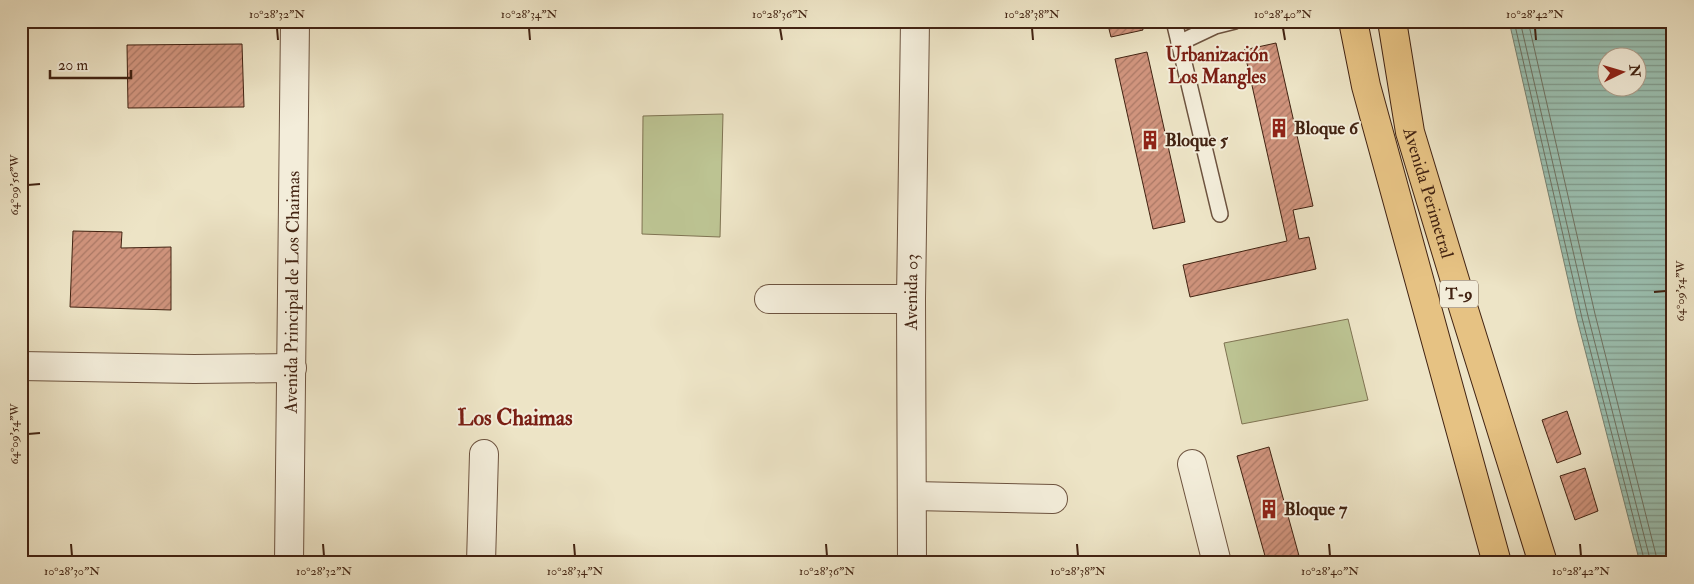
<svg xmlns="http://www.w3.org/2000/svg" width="1694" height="584" viewBox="0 0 1694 584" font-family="'IM FELL Double Pica',serif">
	<defs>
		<pattern id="water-rules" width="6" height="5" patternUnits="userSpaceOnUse" patternTransform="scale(1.25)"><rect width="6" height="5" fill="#9abfb0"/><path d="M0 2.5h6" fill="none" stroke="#7f9b8e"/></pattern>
		<pattern id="building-hatch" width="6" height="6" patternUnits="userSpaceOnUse" patternTransform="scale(1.25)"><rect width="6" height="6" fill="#d0947d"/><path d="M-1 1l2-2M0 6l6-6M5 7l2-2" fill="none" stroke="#aa7865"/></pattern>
	</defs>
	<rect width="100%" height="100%" fill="#ede4c6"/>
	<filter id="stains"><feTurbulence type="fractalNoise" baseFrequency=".004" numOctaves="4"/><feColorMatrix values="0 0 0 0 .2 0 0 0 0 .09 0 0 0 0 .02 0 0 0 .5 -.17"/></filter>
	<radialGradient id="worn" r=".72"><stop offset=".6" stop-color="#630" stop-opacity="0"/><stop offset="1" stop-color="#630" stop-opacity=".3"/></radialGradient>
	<!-- garden -->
	<g fill="#bcc392" stroke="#7f7352">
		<path d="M723 114 720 237 642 234 643 116Z"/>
		<path d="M1348 319 1368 400 1242 424 1224 343Z"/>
	</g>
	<!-- water -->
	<path fill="url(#water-rules)" stroke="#778171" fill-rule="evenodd" d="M1509 21H1673V563H1640L1577 319ZM1606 58H1636V88H1606Z"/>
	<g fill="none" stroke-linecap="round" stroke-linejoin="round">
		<!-- shore -->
		<g stroke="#6e7161" stroke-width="1">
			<path d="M1514 21 1582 318 1645 563"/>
			<path d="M1520 21 1588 316 1651 563"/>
			<path d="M1528 21 1595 314 1658 563"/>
		</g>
	</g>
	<!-- building -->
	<g fill="url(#building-hatch)" stroke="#422312">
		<path d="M1107 21H1141L1143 30 1111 37Z"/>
		<path d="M1276 43 1313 206 1293 210 1299 239 1309 237 1316 269 1190 297 1183 265 1287 241 1244 50Z"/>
		<path d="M242 44 244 107 128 108 127 45Z"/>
		<path d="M1147 52 1185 222 1153 229 1115 59Z"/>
		<path d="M73 231 122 232 121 248 171 247V310L70 307Z"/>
		<path d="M1567 411 1581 454 1557 463 1542 420Z"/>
		<path d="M1269 447 1301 563H1267L1237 456Z"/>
		<path d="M1585 468 1598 511 1575 520 1560 476Z"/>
	</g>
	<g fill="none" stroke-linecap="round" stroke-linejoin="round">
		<defs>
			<g id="lane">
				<path d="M1174 21 1220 214"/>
				<path d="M1179 43 1215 26 1235 21"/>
			</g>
			<g id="street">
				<path d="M769 299H911"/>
				<path d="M21 366 194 369 292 368"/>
				<path d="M1192 464 1217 563"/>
				<path d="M913 496 1053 499"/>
				<path id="s1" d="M289 563 295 21"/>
				<path d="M481 563 484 454"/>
				<path id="s2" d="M912 563 911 299 915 21"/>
			</g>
			<g id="primary">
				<path d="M1353 21 1366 86 1497 563"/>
				<path id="s3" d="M1392 21 1410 132 1460 297 1543 563"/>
			</g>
		</defs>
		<!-- lane casing -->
		<use href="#lane" stroke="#6d533f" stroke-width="18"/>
		<!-- street casing -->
		<use href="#street" stroke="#6d533f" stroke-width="30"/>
		<!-- primary casing -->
		<use href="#primary" stroke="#422312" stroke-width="30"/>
		<!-- lane -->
		<use href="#lane" stroke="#f3edda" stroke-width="15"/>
		<!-- street -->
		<use href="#street" stroke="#f3edda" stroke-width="28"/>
		<!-- primary -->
		<use href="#primary" stroke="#e6c283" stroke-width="28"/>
	</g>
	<!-- ticks -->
	<path fill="none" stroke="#422312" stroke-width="2" d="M277 28 278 40M529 28 530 40M780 28 782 40M1032 28 1033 40M1283 28 1285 40M1535 28 1536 40M28 185 40 184M1654 292 1666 291M28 434 40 433M71 544 72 556M323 544 324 556M574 544 575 556M826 544 827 556M1077 544 1078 556M1329 544 1330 556M1580 544 1581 556"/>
	<!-- icons -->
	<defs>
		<symbol id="building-bare" viewBox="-9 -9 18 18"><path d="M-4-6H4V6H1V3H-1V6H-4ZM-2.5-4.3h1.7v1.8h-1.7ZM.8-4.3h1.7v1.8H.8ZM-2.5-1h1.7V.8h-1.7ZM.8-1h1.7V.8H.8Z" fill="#8f2418" stroke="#f3edda" stroke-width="2.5" paint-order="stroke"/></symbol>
	</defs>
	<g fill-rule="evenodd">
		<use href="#building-bare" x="1265" y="114" width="28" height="28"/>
		<use href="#building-bare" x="1136" y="126" width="28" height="28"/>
		<use href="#building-bare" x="1255" y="495" width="28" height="28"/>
	</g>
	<g text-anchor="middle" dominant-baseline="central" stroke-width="4" stroke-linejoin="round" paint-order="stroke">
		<!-- shield labels -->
		<rect fill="#f3edda" stroke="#77604e" stroke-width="1" x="1440" y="280.5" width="38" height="27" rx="4"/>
		<g font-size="16" font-weight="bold" fill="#422312">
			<text x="1459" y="294">T-9</text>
		</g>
		<!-- poi labels -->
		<g font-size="18" font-weight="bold" fill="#422312" stroke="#f3edda" text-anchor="start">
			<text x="1294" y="128">Bloque 6</text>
			<text x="1165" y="140">Bloque 5</text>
			<text x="1284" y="509">Bloque 7</text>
		</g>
		<!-- street labels -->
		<g font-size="18" fill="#422312" stroke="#f3edda">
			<text stroke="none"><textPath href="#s3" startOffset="176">Avenida Perimetral</textPath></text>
			<text stroke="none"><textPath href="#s1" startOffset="271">Avenida Principal de Los Chaimas</textPath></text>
			<text stroke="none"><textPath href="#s2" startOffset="271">Avenida 03</textPath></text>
		</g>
		<!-- neighbourhood labels -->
		<g font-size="19" font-weight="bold" fill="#7a1f14" stroke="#f3edda">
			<text x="1217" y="55">Urbanización<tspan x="1217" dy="22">Los Mangles</tspan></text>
		</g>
		<!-- district labels -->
		<g font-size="22" font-weight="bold" fill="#7a1f14" stroke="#f3edda">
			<text x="515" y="418">Los Chaimas</text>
		</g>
	</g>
	<!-- margin -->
	<rect width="1694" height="584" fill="none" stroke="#ede4c6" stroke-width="55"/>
	<!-- north arrow -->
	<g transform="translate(1622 72) rotate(85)"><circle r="24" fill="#f3edda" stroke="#ac9c8a"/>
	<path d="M0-4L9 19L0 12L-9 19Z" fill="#8f2418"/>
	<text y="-8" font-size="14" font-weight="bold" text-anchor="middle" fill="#422312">N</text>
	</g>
	<!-- scale -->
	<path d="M50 70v8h81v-8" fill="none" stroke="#422312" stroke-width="2.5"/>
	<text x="58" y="70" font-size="15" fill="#422312" stroke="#f3edda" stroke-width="4" paint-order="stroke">20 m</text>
	<rect x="28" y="28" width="1638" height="528" fill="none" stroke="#422312" stroke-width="2"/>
	<g font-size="12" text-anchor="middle" fill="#422312">
		<text x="277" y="18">10°28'32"N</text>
		<text x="529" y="18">10°28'34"N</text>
		<text x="780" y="18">10°28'36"N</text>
		<text x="1032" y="18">10°28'38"N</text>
		<text x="1283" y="18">10°28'40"N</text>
		<text x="1535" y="18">10°28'42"N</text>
		<text transform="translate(14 185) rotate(-90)" y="4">64°09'56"W</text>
		<text transform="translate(1680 291) rotate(-90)" y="4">64°09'54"W</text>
		<text transform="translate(14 434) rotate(-90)" y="4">64°09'54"W</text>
		<text x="72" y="575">10°28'30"N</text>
		<text x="324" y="575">10°28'32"N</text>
		<text x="575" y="575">10°28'34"N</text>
		<text x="827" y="575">10°28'36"N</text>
		<text x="1078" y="575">10°28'38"N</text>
		<text x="1330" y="575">10°28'40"N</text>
		<text x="1581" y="575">10°28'42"N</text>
	</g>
	<rect width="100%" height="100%" filter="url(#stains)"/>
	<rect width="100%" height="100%" fill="url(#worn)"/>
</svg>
